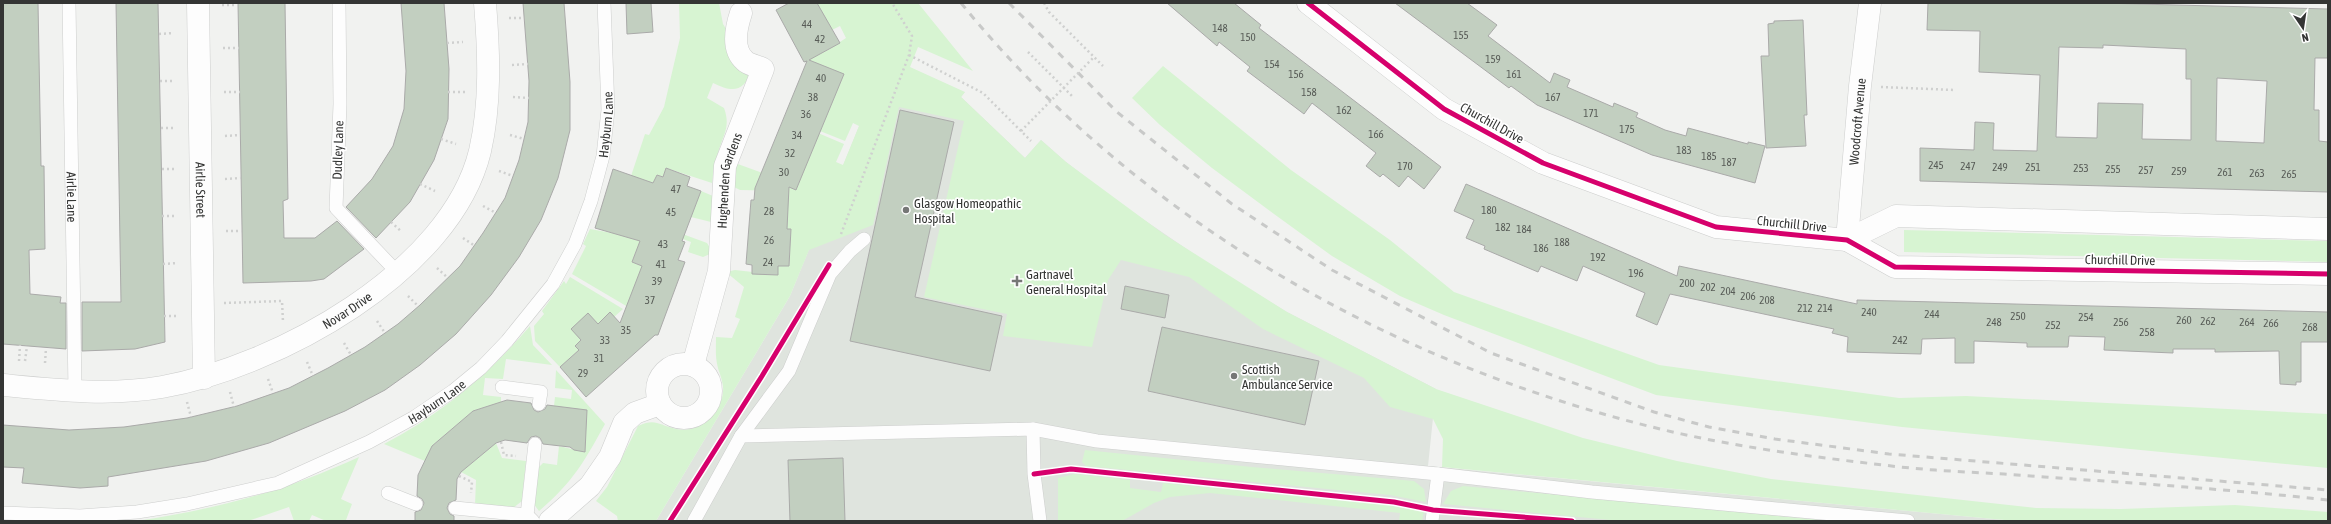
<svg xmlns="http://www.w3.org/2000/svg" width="2331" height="524" viewBox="0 0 2331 524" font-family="'Asap Condensed',sans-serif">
	<rect width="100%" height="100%" fill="#f1f2f0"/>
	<!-- built -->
	<path fill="#dfe4de" d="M873 92H965L961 97 1025 158 1041 140 1066 162 1115 200 1213 267 1287 312 1436 389 1428 466 2015 521H656L790 296Z"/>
	<!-- green -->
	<g fill="#d7f4d2">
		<path d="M679 3H719L723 24 752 70C744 92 733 93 713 83L707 98 724 108C731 127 723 135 718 153 715 163 713 173 712 183L666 168 663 177 657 175 653 184 650 222 707 243 710 248V254L703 257 688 252 691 242 669 234 640 253 636 251 632 262 642 266 633 310 572 274 586 246 583 244 590 229 612 233 645 134 649 135 664 107 680 38Z"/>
		<path d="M817 3H918L973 71 918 47 910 67 965 92 961 97 1025 158 1041 140 1066 162 1165 235 1287 312 1436 389 1583 438 1677 461 1771 479 2036 508 2121 509 2235 505 2328 512V521H2015L1442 467 1443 439 1433 419 1390 407 1364 378 1263 329 1189 277 1121 260 1108 280 1092 347 1003 336 1007 314 924 297 964 121 899 107 873 225 809 250 790 296 656 521H618L617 516 596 501 607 487 638 426C656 418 658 425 676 429 698 434 721 414 723 392 724 383 720 375 718 368 715 357 716 348 716 337L732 338 740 319 735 317 744 287 726 272 735 270 778 275V266H789L791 229H780V191L740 190 732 186 735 163 768 175 796 190 818 133 844 144 836 162 843 165 859 126 853 123 845 141 820 131 827 72 806 63 803 59 826 51 846 38 840 26 832 30Z"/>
		<path d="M1163 66 1291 170 1390 240 1454 292 1659 365 1899 398 1966 396 2328 414V468L1902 427 1656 395 1444 315 1400 296 1332 256 1274 214 1212 168 1160 125 1132 98Z"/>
		<path d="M701 191 713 196 711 222 691 217Z"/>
		<path d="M1904 230 2328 241V262L1904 252Z"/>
		<path d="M570 277 623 309 614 317 610 312 598 324 588 313 581 340 575 346 579 350 560 367 535 341 534 326 544 314 542 311 564 281 566 284Z"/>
		<path d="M530 326 533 345 552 365 506 359 503 379 485 378 483 395 501 397V402L473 411 432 446 425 461 384 444C441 414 488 375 530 326Z"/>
		<path d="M556 370 605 424C584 462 573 482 539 511L533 503 538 468 543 463 557 465 559 446 580 451 554 406 555 397 571 399 572 390 555 388Z"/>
		<path d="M496 443 502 458 526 461 522 501 513 508 475 505 476 480 461 472Z"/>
		<path d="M1085 450 1252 467 1414 481 1424 489 1426 502 1390 495 1086 466 1082 462Z"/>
		<path d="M359 457 341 499 352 504 346 520 348 521H326L312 515 309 521H294L289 507 248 521H136C217 509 285 491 359 457Z"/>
		<path d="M1075 474 1130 480V488L1161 492 1163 483 1387 505 1424 512 1422 521H1399L1400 513 1210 493 1170 497 1154 503 1122 521H1058V478Z"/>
		<path d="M1463 486 1832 521H1621L1443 504 1451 491Z"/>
	</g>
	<!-- building -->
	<g fill="#c2cfc0" stroke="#aaaaa9" fill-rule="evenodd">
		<path d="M3 3H38L41 166H44L45 249 29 250 30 294 61 297 60 303H66V349L3 344Z"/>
		<path d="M116 3H158L165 342 135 349 82 351V302H121Z"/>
		<path d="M238 3H285L288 199 283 201 284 238H315L337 221 364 249 324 279 311 281 243 283Z"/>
		<path d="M401 3H444L449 69 448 119 434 160 410 202 376 238 346 207 372 179 393 146 404 109 406 71Z"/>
		<path d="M523 3H564L570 82V130L558 178 541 220 519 257 491 295 456 334 420 365 385 390 345 411 269 443 206 461 108 477V486L80 488 22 483 24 468 3 467V425L69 430 124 427 187 418 237 406 289 388 328 368 365 347 398 324 420 305 460 266 483 233 505 198 519 160 528 122 529 81Z"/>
		<path d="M626 3H651L653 32 627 34Z"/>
		<path d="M789 3H817L840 43 809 60 844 74 796 190 789 187 787 229H791L789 266H778V275L752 274V265L746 264 751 200H754L755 188 807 61 804 62 776 10Z"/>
		<path d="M1167 3H1234L1261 25 1259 28 1441 167 1424 189 1408 176 1399 187 1383 174 1380 177 1366 166 1376 153 1312 103 1304 114 1247 71 1250 67 1219 42 1217 46Z"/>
		<path d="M1395 3H1467L1497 25 1488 36 1550 83 1554 73 1570 80 1567 87 1613 107 1614 103 1638 113 1636 117 1665 130 1686 136 1688 128 1748 144V142L1765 146 1755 183 1652 155 1537 105 1511 86 1509 88Z"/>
		<path d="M1928 3H2101L2328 9V58H2315L2314 110H2319V141L2328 142V192L1920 181V148L1974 150 1975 122 1994 123 1993 150 2037 151 2040 75 1979 72 1980 31 1927 30ZM2103 45 2186 49V79H2191V140L2142 139 2143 104 2098 103 2097 138 2056 137 2059 47 2103 48ZM2217 78 2267 81 2264 143 2216 141Z"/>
		<path d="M1803 20 1807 115H1804L1806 146 1766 148 1761 56H1769L1768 24 1774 23V21Z"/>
		<path d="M900 110 954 122 915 297 1002 316 990 371 850 341Z"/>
		<path d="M666 168 690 177 687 186 701 191 682 241 685 242 678 260 685 262 658 335H655L586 397 560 367 579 350 575 346 581 340 571 329 588 313 598 324 610 312 620 323 642 266 632 262 640 241 595 228 613 169 653 183 657 175 663 177Z"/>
		<path d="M1466 184 1677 276 1679 266 1857 304V300L2328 312V342H2301V382H2296V385L2280 384 2279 351 2215 352V349H2173V353L2104 350 2105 337 2069 336 2068 347H2027V343L1974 341V363H1955V338L1922 339 1921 354 1847 352 1848 337 1832 333 1834 329 1670 294 1657 325 1636 316 1645 293 1583 266 1577 281 1541 266 1538 272 1484 249 1485 246 1466 238 1474 220 1454 211Z"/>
		<path d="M1125 286 1169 295 1165 318 1121 309Z"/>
		<path d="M1162 327 1319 361 1305 425 1148 391Z"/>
		<path d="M507 400 531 403 534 410 538 412 545 409 547 405 587 410 585 452 574 450 570 447 543 444 540 438 536 436 531 437 527 443 505 440 496 443 461 472 457 479 456 500 449 503 447 508 450 514 454 516V521H415V512L421 510 424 503 422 499 417 496 418 475 432 446 473 411Z"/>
		<path d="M843 458 845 521H790L788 460Z"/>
	</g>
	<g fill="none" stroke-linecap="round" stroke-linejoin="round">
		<defs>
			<g id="lane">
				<path id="s1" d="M69 3 75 391"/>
				<path d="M339 3 340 104 336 208 397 272"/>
				<path d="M502 387 541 392 539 404"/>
				<path d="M1033 429 1034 474 1040 521"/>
				<path d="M741 436 789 371 830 274 850 251 864 239"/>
				<path d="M388 493 416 504"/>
				<path d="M455 508 527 515 533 521"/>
				<path id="s2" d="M3 513 80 516 137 512 187 504 278 483 369 442 413 418 453 391 481 368 507 341 553 284 575 244 591 201 603 156 608 110 604 3"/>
				<path d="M527 515 535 444"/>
				<path d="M694 521 741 436 1033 429 1097 441 1438 474 1592 492 1908 521"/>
				<path d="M1432 521 1438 474"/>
			</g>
			<g id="street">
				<path id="s3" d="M198 3 204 378"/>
				<path d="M1308 3 1444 109 1543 163 1716 227 1847 240 1895 267 2328 274"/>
				<path d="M1847 240 1896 216 2328 229"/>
				<path id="s4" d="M1847 240 1860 86 1870 3"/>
				<circle cx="684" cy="391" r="27"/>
				<path id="s5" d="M693 365 719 271 725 166 763 69C758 66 749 65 745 61 731 49 736 28 741 13"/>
				<path id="s6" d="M3 385C56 390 110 396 162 387 276 367 451 272 480 151 491 103 489 52 485 3"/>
				<path d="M550 521 590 486 610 457 624 423 635 413 660 404"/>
			</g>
		</defs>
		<!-- lane casing -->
		<use href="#lane" stroke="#cdcecd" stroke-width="14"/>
		<!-- street casing -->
		<use href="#street" stroke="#cdcecd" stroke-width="23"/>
		<!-- path -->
		<g stroke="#cfd0cf" stroke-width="2.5" stroke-dasharray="2 3" stroke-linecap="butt">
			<path d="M1044 3 1049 12 1103 66"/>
			<path d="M222 5H238"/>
			<path d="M509 18H524"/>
			<path d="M159 34 174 33"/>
			<path d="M447 43 463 42"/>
			<path d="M223 48H239"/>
			<path d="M1028 52 1073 97"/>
			<path d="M909 55 983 93 1031 141"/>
			<path d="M512 65 528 64"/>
			<path d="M160 81H174"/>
			<path d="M1881 87 1955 90"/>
			<path d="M224 92H240"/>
			<path d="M448 92H466"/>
			<path d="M513 97 529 98"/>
			<path d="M161 128H175"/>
			<path d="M510 135 524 139"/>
			<path d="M225 136 240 135"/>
			<path d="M441 139 456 144"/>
			<path d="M162 169H176"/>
			<path d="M499 171 513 176"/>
			<path d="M225 179 241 178"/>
			<path d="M420 184 435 191"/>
			<path d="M483 206 496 213"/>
			<path d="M162 216H177"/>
			<path d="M391 222 402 232"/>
			<path d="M226 231H242"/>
			<path d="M841 234 909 55 912 36 892 3"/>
			<path d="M463 238 475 246"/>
			<path d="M163 264 178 263"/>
			<path d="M437 268 448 278"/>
			<path d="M408 296 418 306"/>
			<path d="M224 303 282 301 283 322"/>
			<path d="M164 316H179"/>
			<path d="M377 321 385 333"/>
			<path d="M344 343 351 355"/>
			<path d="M19 361 20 345"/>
			<path d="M25 361 27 346"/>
			<path d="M307 362 313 376"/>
			<path d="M45 363 46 348"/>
			<path d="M268 379 273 393"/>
			<path d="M230 392 234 407"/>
			<path d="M187 402 191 417"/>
			<path d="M501 442 504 455 516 456"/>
			<path d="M459 476 472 482 471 493"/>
		</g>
		<!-- lane -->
		<use href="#lane" stroke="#fdfdfd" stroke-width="13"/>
		<!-- street -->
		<use href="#street" stroke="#fdfdfd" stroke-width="22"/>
		<!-- rail -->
		<g stroke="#c8c9c8" stroke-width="3" stroke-dasharray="7 7" stroke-linecap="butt">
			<path d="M961 3C1135 217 1386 361 1652 427 1728 446 1806 456 1883 465 1923 470 1964 472 2004 474 2112 482 2220 488 2328 500"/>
			<path d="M1009 3 1117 112 1232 204 1332 270 1491 353 1654 412 1709 427 1775 439 1889 454 2328 490"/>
		</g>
		<!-- path-bridge -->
		<path stroke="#cfd0cf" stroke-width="2.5" stroke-dasharray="2 3" stroke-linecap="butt" d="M1021 131 1094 57"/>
		<defs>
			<g id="cycleway">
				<path d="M1308 3 1444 109 1543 163 1716 227 1847 240 1895 267 2328 274"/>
				<path d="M1034 474 1071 469 1394 502 1433 510 1572 521"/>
				<path d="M670 521 762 376 829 265"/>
			</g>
		</defs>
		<!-- cycleway casing -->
		<use href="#cycleway" stroke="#fff" stroke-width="8"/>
		<!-- cycleway -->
		<use href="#cycleway" stroke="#d6006c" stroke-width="5"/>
	</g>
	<!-- markers -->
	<g fill="#767776" stroke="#fff" stroke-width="1.5">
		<circle cx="906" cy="210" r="4"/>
		<path d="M1015 275h4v4h4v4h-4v4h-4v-4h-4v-4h4z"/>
		<circle cx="1234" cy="376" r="4"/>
	</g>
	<g text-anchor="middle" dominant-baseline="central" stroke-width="3.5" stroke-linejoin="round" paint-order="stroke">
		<!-- number labels -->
		<g font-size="11" fill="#585c57">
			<text x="807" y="24">44</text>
			<text x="1220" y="28">148</text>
			<text x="1461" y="35">155</text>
			<text x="1248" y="37">150</text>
			<text x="820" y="39">42</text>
			<text x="1493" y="59">159</text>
			<text x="1272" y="64">154</text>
			<text x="1296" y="74">156</text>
			<text x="1514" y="74">161</text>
			<text x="821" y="78">40</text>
			<text x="1309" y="92">158</text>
			<text x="813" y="97">38</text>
			<text x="1553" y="97">167</text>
			<text x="1344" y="110">162</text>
			<text x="1591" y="113">171</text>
			<text x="806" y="114">36</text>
			<text x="1627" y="129">175</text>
			<text x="1376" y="134">166</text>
			<text x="797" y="135">34</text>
			<text x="1684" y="150">183</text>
			<text x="790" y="153">32</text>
			<text x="1709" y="156">185</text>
			<text x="1729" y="162">187</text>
			<text x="1936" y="165">245</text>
			<text x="1405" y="166">170</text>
			<text x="1968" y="166">247</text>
			<text x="2000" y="167">249</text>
			<text x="2033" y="167">251</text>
			<text x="2081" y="168">253</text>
			<text x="2113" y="169">255</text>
			<text x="2146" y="170">257</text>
			<text x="2179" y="171">259</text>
			<text x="784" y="172">30</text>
			<text x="2225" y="172">261</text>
			<text x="2257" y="173">263</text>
			<text x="2289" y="174">265</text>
			<text x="676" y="189">47</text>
			<text x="1489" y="210">180</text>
			<text x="769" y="211">28</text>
			<text x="671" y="212">45</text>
			<text x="1503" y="227">182</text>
			<text x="1524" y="229">184</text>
			<text x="769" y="240">26</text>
			<text x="1562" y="242">188</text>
			<text x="663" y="244">43</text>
			<text x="1541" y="248">186</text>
			<text x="1598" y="257">192</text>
			<text x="768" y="262">24</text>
			<text x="661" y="264">41</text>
			<text x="1636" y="273">196</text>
			<text x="657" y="281">39</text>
			<text x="1687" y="283">200</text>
			<text x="1708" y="287">202</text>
			<text x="1728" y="291">204</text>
			<text x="1748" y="296">206</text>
			<text x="650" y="300">37</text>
			<text x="1767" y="300">208</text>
			<text x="1805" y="308">212</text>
			<text x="1825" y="308">214</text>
			<text x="1869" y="312">240</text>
			<text x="1932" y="314">244</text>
			<text x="2018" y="316">250</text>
			<text x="2086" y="317">254</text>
			<text x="2184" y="320">260</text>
			<text x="2208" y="321">262</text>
			<text x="1994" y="322">248</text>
			<text x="2121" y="322">256</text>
			<text x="2247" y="322">264</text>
			<text x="2271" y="323">266</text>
			<text x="2053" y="325">252</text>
			<text x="2310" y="327">268</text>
			<text x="626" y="330">35</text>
			<text x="2147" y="332">258</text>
			<text x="605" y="340">33</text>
			<text x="1900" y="340">242</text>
			<text x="599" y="358">31</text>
			<text x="583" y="373">29</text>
		</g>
		<!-- street labels -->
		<g font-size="13" fill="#343534" stroke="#fff">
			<text stroke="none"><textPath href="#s4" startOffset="119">Woodcroft Avenue</textPath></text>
			<text transform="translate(1492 123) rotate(29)">Churchill Drive</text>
			<text stroke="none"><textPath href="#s2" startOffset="793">Hayburn Lane</textPath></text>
			<text transform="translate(338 150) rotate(-88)">Dudley Lane</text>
			<text stroke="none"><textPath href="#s5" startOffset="189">Hughenden Gardens</textPath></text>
			<text stroke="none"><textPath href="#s3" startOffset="187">Airlie Street</textPath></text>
			<text stroke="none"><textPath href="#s1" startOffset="194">Airlie Lane</textPath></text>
			<text transform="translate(1792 224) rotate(6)">Churchill Drive</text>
			<text transform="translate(2120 260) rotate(1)">Churchill Drive</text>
			<text stroke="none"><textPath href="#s6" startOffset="361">Novar Drive</textPath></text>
			<text stroke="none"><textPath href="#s2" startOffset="457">Hayburn Lane</textPath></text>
		</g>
		<!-- poi labels -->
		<g font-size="13" fill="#343534" stroke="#fff" text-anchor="start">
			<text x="914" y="203">Glasgow Homeopathic<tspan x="914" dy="15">Hospital</tspan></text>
			<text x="1026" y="274">Gartnavel<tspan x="1026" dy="15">General Hospital</tspan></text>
			<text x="1242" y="369">Scottish<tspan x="1242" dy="15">Ambulance Service</tspan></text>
		</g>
	</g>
	<!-- border -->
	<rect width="2331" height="524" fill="none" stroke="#343534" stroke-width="8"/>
	<!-- north arrow -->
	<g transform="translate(2303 28) rotate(167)" stroke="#ffffff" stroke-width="3" paint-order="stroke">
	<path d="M0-3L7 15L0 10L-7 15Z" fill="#343534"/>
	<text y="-6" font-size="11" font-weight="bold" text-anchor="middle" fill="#343534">N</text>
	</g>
</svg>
